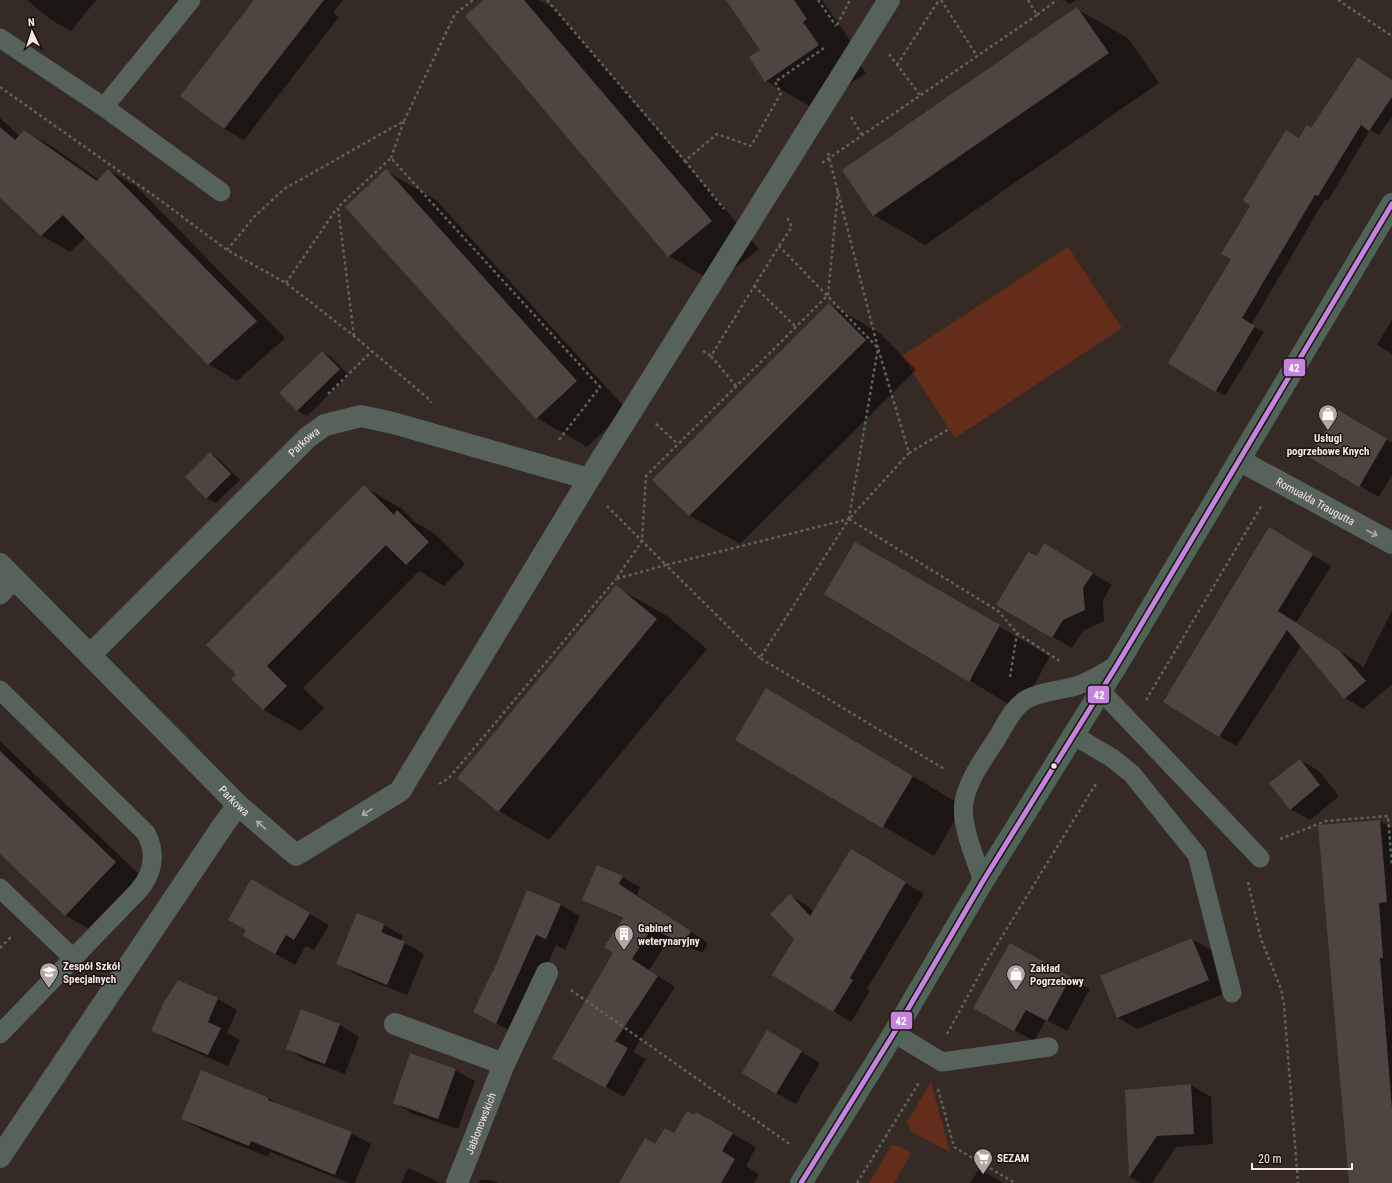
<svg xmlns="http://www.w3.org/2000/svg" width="1392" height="1183" viewBox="0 0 1392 1183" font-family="'Roboto Condensed',sans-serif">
	<rect width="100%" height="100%" fill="#362a25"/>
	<!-- green -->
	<g fill="#632d19">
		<path d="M1068 247 1122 328 955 438 902 356Z"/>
		<path d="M931 1082 950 1152 912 1132 907 1122Z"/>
		<path d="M892 1145 902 1147 911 1154 894 1183H869Z"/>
	</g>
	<!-- shadow -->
	<g fill="#0007" fill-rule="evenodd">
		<path d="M27 0H96L71 31 51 20Z"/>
		<path d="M255 0H343L333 12 339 17 244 140 224 129 181 96Z"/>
		<path d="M485 0H539L555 9 759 249 716 283 669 256Z"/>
		<path d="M728 0H822L854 46 850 49 866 73 813 108 766 81 762 50Z"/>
		<path d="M1064 0H1076L1070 4Z"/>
		<path d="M1077 9 1128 38 1159 83 925 245 874 215 843 171Z"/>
		<path d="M1368 64 1392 80V117L1379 135 1370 130 1328 201 1325 199 1251 325 1264 332 1225 396 1169 363 1232 259 1300 139 1312 129Z"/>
		<path d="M0 118 20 136 24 131 53 147 99 180 109 170 137 187 285 338 237 381 208 364 86 237 70 252 41 235 0 196Z"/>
		<path d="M386 171 436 200 627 410 587 447 537 418Z"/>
		<path d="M829 304 880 333 916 370 740 544 689 515Z"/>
		<path d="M1392 320V354L1377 345Z"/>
		<path d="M322 352 331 357 349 375 307 416 298 411 280 393Z"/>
		<path d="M1338 411 1392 443V475L1379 497 1310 457Z"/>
		<path d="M210 453 219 459 240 480 216 503 206 498Z"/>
		<path d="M364 487 401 508 415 522 434 533 465 564 444 586 419 571 303 688 324 708 301 731 264 710 233 679Z"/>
		<path d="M1287 539 1331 566 1296 623 1359 663 1363 668 1392 611V684L1363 709 1345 698 1301 646 1237 746 1219 736Z"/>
		<path d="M855 544 1050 656 1020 711 826 594Z"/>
		<path d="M1045 544 1112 585 1103 600 1104 621 1083 631 1072 648 998 605 1037 557Z"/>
		<path d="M616 587 667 616 707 649 549 840 499 811Z"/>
		<path d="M767 689 963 806 934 856 737 740Z"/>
		<path d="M0 741 144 879 94 932 65 915 0 853Z"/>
		<path d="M1300 760 1319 771 1339 796 1310 820 1290 809Z"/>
		<path d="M1380 821 1392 828V1183H1350Z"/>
		<path d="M869 861 924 894 867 989 870 991 851 1022 774 975 795 938 790 896 808 906 814 912Z"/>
		<path d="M622 877 640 887 637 895 708 943 703 953 669 939 649 970 675 987 633 1052 646 1059 624 1097 553 1057 614 953 623 919 583 900Z"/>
		<path d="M251 880 329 925 314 950 306 946 295 965 244 936 248 930Z"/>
		<path d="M528 891 561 905 580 916 565 950 556 945 516 1034 474 1012 494 974Z"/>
		<path d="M358 914 384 925 403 936 401 941 424 954 407 995 357 975 338 964ZM382 926H384L380 937 378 936Z"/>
		<path d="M1192 939 1212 950 1228 992 1137 1029 1117 1017Z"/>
		<path d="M1010 944 1090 989 1067 1031 1046 1020 1034 1041 993 1019Z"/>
		<path d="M178 981 218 999 237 1010 227 1033 240 1040 228 1066 172 1042 153 1031Z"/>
		<path d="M301 1011 340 1025 359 1037 345 1074 306 1060 287 1049Z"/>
		<path d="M768 1032 820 1063 796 1104 776 1093Z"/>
		<path d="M455 1070 475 1081 458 1129 413 1114 394 1102Z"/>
		<path d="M1191 1085 1211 1097 1213 1144 1176 1147 1152 1183H1141L1130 1177 1126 1091Z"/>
		<path d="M268 1098 282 1106 351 1133 371 1144 355 1183H349L270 1152 268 1157 202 1130 182 1119Z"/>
		<path d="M696 1113 756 1147 746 1166 759 1174 754 1183H620L656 1146 674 1135Z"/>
		<path d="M408 1168 431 1178 440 1183H401Z"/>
		<path d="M979 1169 1004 1183H970Z"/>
		<path d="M480 1180H490L499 1183H479Z"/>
	</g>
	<!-- building -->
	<g fill="#4e4440">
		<path d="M254 0H324L224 129 180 96Z"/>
		<path d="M483 0H524L712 221 668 257 465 16Z"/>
		<path d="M726 0H794L807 19 803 22 819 45 765 82 749 57 760 50Z"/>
		<path d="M1077 7 1109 53 873 216 842 170Z"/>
		<path d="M1358 57 1392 80V97L1369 131 1361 125 1318 196 1315 195 1242 318 1255 326 1215 392 1168 363 1231 259 1221 254 1250 206 1243 200 1286 130 1299 138 1307 125 1311 128Z"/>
		<path d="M0 127 15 140 24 130 97 181 108 169 257 321 208 365 63 215 41 236 0 198Z"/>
		<path d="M386 169 577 381 536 419 345 207Z"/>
		<path d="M829 303 866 340 689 516 652 480Z"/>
		<path d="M322 351 340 369 297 411 279 393Z"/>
		<path d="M1338 410 1387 439 1359 487 1309 457Z"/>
		<path d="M210 452 231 474 206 499 185 477Z"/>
		<path d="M364 485 394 515 397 510 429 542 406 565 386 545 267 666 287 686 263 710 231 679 236 674 206 645Z"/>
		<path d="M1269 527 1313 554 1278 611 1340 651 1366 681 1344 699 1287 630 1219 737 1163 702Z"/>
		<path d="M855 542 1000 625 969 682 824 594Z"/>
		<path d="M1044 543 1093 573 1083 588 1085 610 1063 620 1052 638 996 605 1028 552 1037 556Z"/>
		<path d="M616 585 657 619 498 812 457 778Z"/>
		<path d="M766 688 913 776 882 828 735 740Z"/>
		<path d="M0 751 116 862 65 916 0 854Z"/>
		<path d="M1300 759 1320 785 1290 810 1269 783Z"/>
		<path d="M1380 820 1387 902 1379 903 1383 958H1380L1392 1109V1183H1349L1318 825Z"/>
		<path d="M851 849 906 882 850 978 853 980 833 1012 772 975 794 939 770 914 790 894 810 916Z"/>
		<path d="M597 865 623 876 619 884 691 931 684 943 651 929 632 959 658 976 615 1041 628 1048 605 1088 552 1058 613 953 604 947 623 918 582 900Z"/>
		<path d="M251 879 310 913 294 940 286 935 275 954 243 936 246 930 228 920Z"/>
		<path d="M527 890 561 904 546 939 536 935 496 1024 473 1012 492 972H493Z"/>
		<path d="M357 913 384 924 381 932 405 942 387 985 336 964Z"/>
		<path d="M1192 938 1209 980 1117 1018 1100 976Z"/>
		<path d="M1010 943 1071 977 1047 1021 1026 1010 1014 1031 973 1008Z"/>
		<path d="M178 980 218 998 208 1022 221 1028 208 1055 151 1031 164 1002Z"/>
		<path d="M301 1009 340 1024 325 1064 286 1049Z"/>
		<path d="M767 1030 802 1051 776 1094 742 1073Z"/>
		<path d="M410 1053 456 1069 438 1119 393 1103Z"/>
		<path d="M201 1070 269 1098 268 1100 352 1132 335 1175 251 1141 249 1146 181 1119Z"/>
		<path d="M1191 1084 1194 1134 1157 1136 1129 1177 1125 1090Z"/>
		<path d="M687 1111 694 1115 696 1112 733 1133 722 1151 735 1159 721 1183H619L645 1138 655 1144 665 1128 674 1133Z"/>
	</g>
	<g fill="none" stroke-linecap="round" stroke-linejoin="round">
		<!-- path -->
		<g stroke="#5c645d" stroke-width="2.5" stroke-dasharray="3 3" stroke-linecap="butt">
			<path d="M547 0 685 161 717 134 751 146 781 93 775 82 824 48"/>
			<path d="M818 0 836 26"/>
			<path d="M941 0 977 56"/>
			<path d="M1028 0 1037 15 1057 0"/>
			<path d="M1338 0 1392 36"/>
			<path d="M837 25 850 0"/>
			<path d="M889 54 920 95"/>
			<path d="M897 65 939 0"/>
			<path d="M0 87 160 200 227 250 286 283 354 336 430 400 431 403"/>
			<path d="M851 117 862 135"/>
			<path d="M404 121 455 14 473 0"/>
			<path d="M828 153 878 348 849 518"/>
			<path d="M685 161 724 209"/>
			<path d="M822 163 1037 15"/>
			<path d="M779 246 792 227 787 217"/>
			<path d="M227 250 254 217 284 189 404 121 391 158"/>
			<path d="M286 283 337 208"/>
			<path d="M754 286 796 327"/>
			<path d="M354 336 338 207 391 158 600 387 558 441"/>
			<path d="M703 351 711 356"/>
			<path d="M736 386 711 356 779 246 878 348 909 453 849 519"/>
			<path d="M328 394 372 351"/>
			<path d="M656 424 678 444"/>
			<path d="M909 453 949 429"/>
			<path d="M607 506 666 565 849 519 760 658 946 770"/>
			<path d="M849 519 998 611 1017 633 1061 662"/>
			<path d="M760 658 666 565 616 579 642 541 646 476 828 295 838 191"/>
			<path d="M1010 677 1017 633"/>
			<path d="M1146 700 1262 505"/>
			<path d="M439 784 449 778 616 579"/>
			<path d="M1280 839 1326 821 1388 816 1392 866"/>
			<path d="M1248 882 1261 939 1281 989 1284 1005 1298 1183"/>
			<path d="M0 948 12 936"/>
			<path d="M571 990 791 1145"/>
			<path d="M947 1034 987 961 1097 782"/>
			<path d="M938 1089 954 1147 1015 1183"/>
			<path d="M857 1183 920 1081"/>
		</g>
		<!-- lane -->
		<g stroke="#57635a" stroke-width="19">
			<path d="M0 38 104 107 221 192"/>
			<path d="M104 107 191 0"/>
			<path d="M0 595 15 579"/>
			<path d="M0 690 146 833C157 854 153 874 138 891L0 1034"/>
			<path d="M1100 690 1260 858"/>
			<path d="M1073 735 1112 758 1132 774 1197 855 1232 993"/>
			<path d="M983 881C976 860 960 825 964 802 968 779 985 757 997 738 1005 725 1013 707 1027 699 1043 690 1062 691 1079 685 1093 680 1105 672 1117 665"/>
			<path d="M0 888 73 958"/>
			<path d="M894 1033 942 1062 1049 1047"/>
		</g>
		<!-- street -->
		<g stroke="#57635a" stroke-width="22">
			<path id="s1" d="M1239 460 1392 543"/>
			<path id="s2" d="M0 564 238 805 296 855 400 791 589 479 889 0"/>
			<path id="s3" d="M90 655 308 437 325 425 361 416 393 423 589 479"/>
			<path d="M395 1024 504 1064"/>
			<path d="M0 1157 224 824 238 805"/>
			<path id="s4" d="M457 1183 504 1064 547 973"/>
		</g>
		<!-- secondary -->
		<path stroke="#506358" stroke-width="22" d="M801 1183 894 1033 983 881 1117 665 1392 204"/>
		<defs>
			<path id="bus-1" d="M801 1183 894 1033 983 881 1117 665 1392 204"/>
		</defs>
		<!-- bus-1 casing -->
		<use href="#bus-1" stroke="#1c120f" stroke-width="8"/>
		<!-- bus-1 -->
		<use href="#bus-1" stroke="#c483df" stroke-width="5"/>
	</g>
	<!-- one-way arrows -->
	<defs><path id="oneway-shaft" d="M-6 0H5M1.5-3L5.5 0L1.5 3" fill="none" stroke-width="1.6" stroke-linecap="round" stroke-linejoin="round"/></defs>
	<g stroke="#afaca5">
		<use href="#oneway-shaft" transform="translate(1372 533) rotate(28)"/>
		<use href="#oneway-shaft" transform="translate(367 812) rotate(148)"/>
		<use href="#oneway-shaft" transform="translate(261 825) rotate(-139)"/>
	</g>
	<!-- icons -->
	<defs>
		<symbol id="shop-pin" viewBox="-11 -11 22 30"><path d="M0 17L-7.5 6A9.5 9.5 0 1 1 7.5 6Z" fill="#b3a6a0" stroke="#1c120f"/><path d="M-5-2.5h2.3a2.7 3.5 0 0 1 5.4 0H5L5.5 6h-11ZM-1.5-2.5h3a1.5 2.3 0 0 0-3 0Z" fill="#fff"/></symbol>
		<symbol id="building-pin" viewBox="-11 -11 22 30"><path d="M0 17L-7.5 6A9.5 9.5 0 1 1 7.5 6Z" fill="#b3a6a0" stroke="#1c120f"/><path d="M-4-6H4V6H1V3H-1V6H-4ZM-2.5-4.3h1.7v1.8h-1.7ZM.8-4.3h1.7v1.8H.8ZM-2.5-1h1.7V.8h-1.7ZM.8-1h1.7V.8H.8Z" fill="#fff"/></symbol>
		<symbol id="school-pin" viewBox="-11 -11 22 30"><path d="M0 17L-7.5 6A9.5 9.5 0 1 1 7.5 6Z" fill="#b3a6a0" stroke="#1c120f"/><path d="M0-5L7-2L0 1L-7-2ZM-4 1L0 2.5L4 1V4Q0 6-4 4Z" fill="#fff"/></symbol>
		<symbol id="supermarket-pin" viewBox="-11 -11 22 30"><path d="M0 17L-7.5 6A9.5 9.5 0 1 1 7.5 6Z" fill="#b3a6a0" stroke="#1c120f"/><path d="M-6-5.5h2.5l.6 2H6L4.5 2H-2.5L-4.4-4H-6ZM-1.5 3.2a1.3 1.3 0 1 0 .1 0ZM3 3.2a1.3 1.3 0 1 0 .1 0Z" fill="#fff"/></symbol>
	</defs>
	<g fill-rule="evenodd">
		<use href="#shop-pin" x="1317" y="403" width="22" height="30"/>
		<use href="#building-pin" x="613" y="923" width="22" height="30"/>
		<use href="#school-pin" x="38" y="961" width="22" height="30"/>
		<use href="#shop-pin" x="1005" y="963" width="22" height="30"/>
		<use href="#supermarket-pin" x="972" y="1147" width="22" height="30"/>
	</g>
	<!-- markers -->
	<circle fill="#f7e8e3" stroke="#1c120f" stroke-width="1.5" cx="1054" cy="766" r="3.5"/>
	<g text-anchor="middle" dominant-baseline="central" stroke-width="3" stroke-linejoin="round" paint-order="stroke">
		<!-- poi labels -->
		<g font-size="11" font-weight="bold" fill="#f7e8e3" stroke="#1c120f" text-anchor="start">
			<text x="1328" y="438" text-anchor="middle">Usługi<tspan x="1328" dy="13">pogrzebowe Knych</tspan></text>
			<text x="638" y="928">Gabinet<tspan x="638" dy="13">weterynaryjny</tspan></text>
			<text x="63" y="966">Zespół Szkół<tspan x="63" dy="13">Specjalnych</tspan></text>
			<text x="1030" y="968">Zakład<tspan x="1030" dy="13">Pogrzebowy</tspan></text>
			<text x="997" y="1158">SEZAM</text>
		</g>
		<!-- street labels -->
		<g font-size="11" fill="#f7e8e3" stroke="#1c120f">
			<text stroke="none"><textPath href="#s3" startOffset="302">Parkowa</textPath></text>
			<text stroke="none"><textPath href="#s1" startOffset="87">Romualda Traugutta</textPath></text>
			<text stroke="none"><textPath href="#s2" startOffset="333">Parkowa</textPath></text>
			<text stroke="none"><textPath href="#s4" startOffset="64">Jabłonowskich</textPath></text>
		</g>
	</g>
	<g stroke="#1c120f" stroke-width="1.5">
		<rect x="1283" y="358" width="23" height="19" rx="4" fill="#c483df"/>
		<rect x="1087" y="685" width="23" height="19" rx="4" fill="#c483df"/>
		<rect x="890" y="1011" width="23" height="19" rx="4" fill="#c483df"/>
	</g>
	<g font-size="11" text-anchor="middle" font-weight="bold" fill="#fff">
		<text x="1294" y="372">42</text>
		<text x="1099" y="699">42</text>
		<text x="901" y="1025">42</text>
	</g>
	<!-- north arrow -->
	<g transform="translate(32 32) rotate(356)" stroke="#1c120f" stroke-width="3" paint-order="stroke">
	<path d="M0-3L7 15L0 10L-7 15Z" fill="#f7e8e3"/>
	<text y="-6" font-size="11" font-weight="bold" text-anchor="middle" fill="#f7e8e3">N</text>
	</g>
	<!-- scale -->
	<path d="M1252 1163v6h100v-6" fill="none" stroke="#f7e8e3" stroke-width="2"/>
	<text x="1258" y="1163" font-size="12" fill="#f7e8e3" stroke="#1c120f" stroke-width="3" paint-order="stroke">20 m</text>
</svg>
